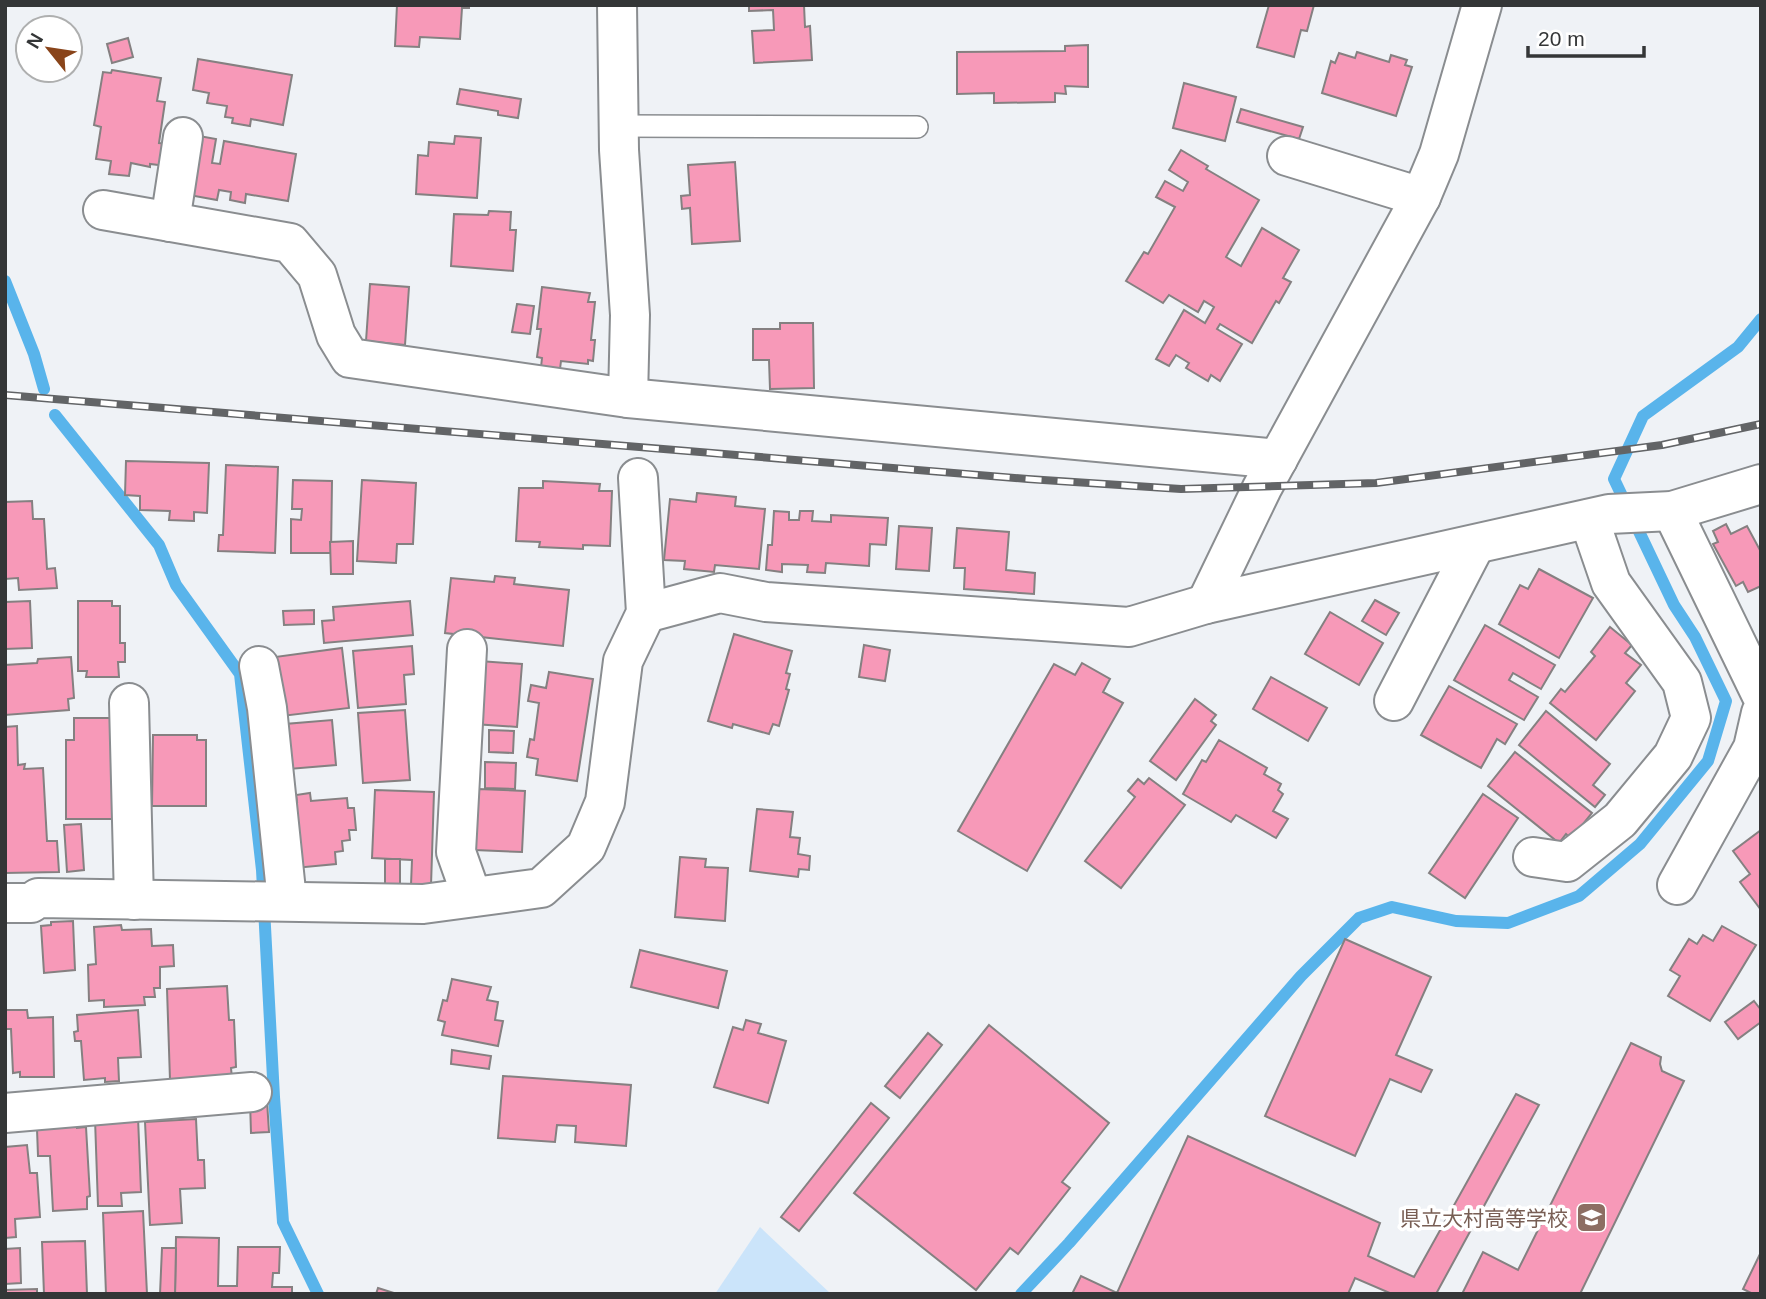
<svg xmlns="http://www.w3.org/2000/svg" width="1766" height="1299" viewBox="0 0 1766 1299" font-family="Helvetica,'Noto Sans JP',sans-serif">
	<rect width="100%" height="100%" fill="#eff2f6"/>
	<!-- green -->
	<path fill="#cbe4fa" d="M760 1227 831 1294H715Z"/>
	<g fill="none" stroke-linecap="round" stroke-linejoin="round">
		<!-- stream -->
		<g stroke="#59b4eb" stroke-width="12">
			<path d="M5 281 34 354 44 389"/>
			<path d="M55 415 159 545 176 585 240 674 262 870 274 1097 283 1222 318 1294"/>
			<path d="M1021 1294 1069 1243 1301 976 1359 918 1392 907 1456 921 1508 923 1579 896 1640 844 1708 761 1726 701 1695 637 1674 605 1614 479 1643 416 1738 347 1761 319"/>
		</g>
	</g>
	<!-- building -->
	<g fill="#f799b8" stroke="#858081" stroke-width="2">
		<path d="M397 5H469V8H462L460 39 420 37 419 47 395 46Z"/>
		<path d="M749 5H804L805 27 810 26 812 60 754 63 752 31 774 30 773 10 749 11Z"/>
		<path d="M1269 5H1314L1307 31 1301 30 1294 57 1257 47Z"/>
		<path d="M128 38 133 57 112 63 107 44Z"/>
		<path d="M1088 45V87L1065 86 1066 94 1055 93V102L994 103V93L957 94V52L1065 51V46Z"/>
		<path d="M1357 52 1389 62 1391 55 1407 60 1405 65 1412 67 1396 116 1322 93 1331 61 1335 63 1339 53 1355 58Z"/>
		<path d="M198 59 292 75 283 125 251 119 250 126 232 123 233 118 225 117 227 106 207 103 209 93 193 90Z"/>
		<path d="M112 70 161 78 157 101 165 102 159 143 170 144 166 166 150 164V167L131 163 129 176 109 174 111 161 96 159 101 127 94 125 103 72 111 73Z"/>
		<path d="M1184 83 1236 97 1225 141 1173 128Z"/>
		<path d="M460 89 521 99 518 118 498 115V111L457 104Z"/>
		<path d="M1241 109 1303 127 1299 139 1237 122Z"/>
		<path d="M199 136 216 139 212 163 220 164 224 141 296 154 288 201 246 194 245 203 230 200 231 192 219 190 217 200 189 195Z"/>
		<path d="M455 136 481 138 477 198 416 194 418 155 428 156 429 142 454 144Z"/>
		<path d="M1181 150 1208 166 1206 169 1259 200 1226 257 1241 266 1262 228 1299 250 1283 278 1291 282 1279 303 1276 301 1252 343 1220 324 1217 329 1242 344 1220 381 1211 375 1208 381 1186 368 1189 363 1176 355 1169 366 1156 359 1184 310 1205 323 1214 307 1204 301 1198 312 1169 295 1163 303 1126 281 1144 252 1148 254 1175 207 1156 197 1165 181 1183 191 1188 182 1169 170Z"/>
		<path d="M735 162 740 241 692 244 690 208 682 209 681 196 690 195 688 165Z"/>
		<path d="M489 211 511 212 510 230H516L513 271 451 266 454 214 488 215Z"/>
		<path d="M370 284 409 287 405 345 366 341Z"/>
		<path d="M542 287 590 293 588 302H595L591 340H595L593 361 588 360V364L561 361 560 369 541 367 542 358 537 357 541 329H537Z"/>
		<path d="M517 304 534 306 530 334 512 332Z"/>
		<path d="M780 323H813L814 388 770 389 769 360H753V329H780Z"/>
		<path d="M126 461 209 463 207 513 194 512V521L169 520 170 511 140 510V496L125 495Z"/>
		<path d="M226 465 278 467 275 553 218 551 219 535H223Z"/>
		<path d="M293 480 332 481 331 553H291V519L301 520 302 509H292Z"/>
		<path d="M362 480 416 483 413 544H397L396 563 357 561Z"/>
		<path d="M543 481 600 484 599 491H612L610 546 583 545V549L539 547 540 542 516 541 519 488H543Z"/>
		<path d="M697 493 736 497 735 506 765 509 759 569 715 565 714 572 684 569 685 561 664 560 670 499 696 502Z"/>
		<path d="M32 501 33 519H44L47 569 55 568 57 588 19 590 18 578 5 579V502Z"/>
		<path d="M774 511 789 512V520H799L800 511H813L812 521 831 522V515L888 518 886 545 870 544 869 566 826 563 825 573 807 572 808 565 782 564V572L766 570 768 545H772Z"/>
		<path d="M1726 524 1731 534 1747 526 1761 552V586L1748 592 1743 582 1736 586 1713 544 1718 542 1713 531Z"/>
		<path d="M899 526 932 528 929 571 896 569Z"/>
		<path d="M957 528 1009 532 1006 570 1035 573 1034 594 964 589 965 568H954Z"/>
		<path d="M353 541V574H331L330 542Z"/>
		<path d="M1539 569 1593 598 1559 658 1499 624 1520 585 1528 589Z"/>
		<path d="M495 576 515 578 514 584 569 590 563 646 445 633 451 578 494 582Z"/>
		<path d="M1375 600 1399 613 1386 635 1362 621Z"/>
		<path d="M30 601 32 648 5 649V602Z"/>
		<path d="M78 601H112V606H120V643H125V662H118L119 677H86L87 671H78Z"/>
		<path d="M410 601 413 635 324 643 322 621 334 620 333 607Z"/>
		<path d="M314 610V624L284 625 283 611Z"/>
		<path d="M1330 612 1383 643 1359 685 1305 654Z"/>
		<path d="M1485 625 1555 665 1541 689 1513 673 1509 680 1538 697 1524 720 1454 680Z"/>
		<path d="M1610 627 1632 645 1625 653 1641 665 1626 683 1635 691 1596 740 1550 703 1561 689 1565 692 1595 656 1591 652Z"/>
		<path d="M734 634 792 651 786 673 790 674 786 689 789 690 779 726 773 724 769 734 733 724 732 728 708 721Z"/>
		<path d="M864 645 890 650 885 681 859 677Z"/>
		<path d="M412 646 414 674 404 675 406 704 358 708 353 651Z"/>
		<path d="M342 648 349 708 282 716 275 657Z"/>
		<path d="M71 657 74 698 68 699 69 710 5 715V665L37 663 38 659Z"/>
		<path d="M479 661 522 664 517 727 474 724Z"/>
		<path d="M1082 663 1110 679 1103 692 1123 703 1027 871 958 831 1054 664 1075 675Z"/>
		<path d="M549 672 593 679 577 781 536 775 538 759 527 757 530 739 534 740 539 703 528 701 531 685 546 688Z"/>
		<path d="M1271 677 1327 708 1308 741 1253 709Z"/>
		<path d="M1449 686 1517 724 1505 744 1497 739 1481 768 1421 735Z"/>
		<path d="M1195 699 1216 715 1211 721 1216 725 1176 780 1150 761Z"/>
		<path d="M405 710 410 780 363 783 358 713Z"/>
		<path d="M1546 711 1610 764 1593 785 1605 795 1595 807 1519 745Z"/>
		<path d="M74 718H120L114 819H66V740H74Z"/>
		<path d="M332 720 336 765 289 769 285 724Z"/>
		<path d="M17 726 18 765 25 764 24 769 43 768 47 841H57L59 872 5 873V727Z"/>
		<path d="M489 730 514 731 513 753 489 752Z"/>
		<path d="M153 735H197V740H206V806H152Z"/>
		<path d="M1219 740 1267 768 1264 774 1281 784 1278 790 1283 794 1273 811 1288 819 1276 838 1236 815 1231 822 1183 794 1202 760 1206 762Z"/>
		<path d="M1515 752 1592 813 1571 839 1566 834 1559 843 1488 786Z"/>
		<path d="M485 762 516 763 515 789 485 788Z"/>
		<path d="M1149 778 1185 805 1121 888 1085 861 1135 797 1128 791 1138 779 1144 784Z"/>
		<path d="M478 789 525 791 522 852 475 850Z"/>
		<path d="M375 790 434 792 431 886 411 885 412 860 372 858Z"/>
		<path d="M310 793 311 801 347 798 348 808H354L356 830H349L350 840 342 841 343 851 335 852 336 864 295 868 290 802H297L296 795Z"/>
		<path d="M1483 794 1518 818 1465 898 1429 873Z"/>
		<path d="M757 809 793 812 790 837 800 838 798 854 810 856 809 870 799 869 798 877 750 871Z"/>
		<path d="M81 824 84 870 67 872 64 825Z"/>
		<path d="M1761 830V910L1740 882 1750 874 1733 851Z"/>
		<path d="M680 857 706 859 705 867 728 868 725 921 675 917Z"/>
		<rect x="385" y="859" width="15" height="25"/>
		<path d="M73 921 75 970 44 973 41 926 51 925V922Z"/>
		<path d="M121 925 122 930 151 929 152 946 173 945 174 966 160 967V988H154L155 997H144L145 1005 104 1007V1000L89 1001 88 965 96 964 94 927Z"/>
		<path d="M1722 926 1756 945 1710 1021 1668 996 1680 976 1670 970 1689 939 1697 944 1703 935 1713 941Z"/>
		<path d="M1345 939 1431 977 1396 1055 1432 1070 1421 1092 1390 1079 1355 1156 1265 1116Z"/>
		<path d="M640 950 727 971 718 1008 631 987Z"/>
		<path d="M452 979 491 987 487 1000 498 1002 495 1020 503 1021 498 1046 442 1035 445 1022 438 1020 443 1000 447 1001Z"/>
		<path d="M227 986 229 1020H234L236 1067 231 1068 232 1078 170 1080 167 989Z"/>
		<path d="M1754 1001 1761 1010V1022L1738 1039 1725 1022Z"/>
		<path d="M5 1010H27L28 1018 53 1017 54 1077H20V1072L13 1073 11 1029H5Z"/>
		<path d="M138 1010 141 1057 118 1058 119 1081 105 1082V1078L84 1080 81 1041H75L74 1032 78 1031 77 1015Z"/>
		<path d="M746 1020 761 1024 758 1033 786 1041 768 1103 714 1087 733 1027 743 1030Z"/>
		<path d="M989 1025 1109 1123 1062 1182 1070 1188 1018 1254 1010 1248 976 1290 854 1193Z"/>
		<path d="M928 1033 942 1045 900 1098 885 1086Z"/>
		<path d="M1631 1043 1661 1057 1660 1064 1662 1071 1684 1081 1580 1294H1462L1483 1252 1518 1270Z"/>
		<path d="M452 1050 491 1056 489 1069 451 1064Z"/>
		<path d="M503 1076 631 1085 626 1146 575 1142 576 1126 557 1125 555 1142 498 1138Z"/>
		<path d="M1516 1094 1539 1105 1436 1294H1392L1355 1278 1348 1294H1072L1081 1276 1117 1293 1188 1136 1380 1223 1368 1256 1414 1277Z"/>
		<path d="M250 1101H267L269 1132 251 1133Z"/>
		<path d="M871 1103 889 1118 799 1231 781 1217Z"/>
		<path d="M138 1117 141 1192 121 1193 122 1206H98L95 1119Z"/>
		<path d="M77 1118V1128L86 1127 90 1196 87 1197V1209L53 1211 50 1156H38L37 1129Z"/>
		<path d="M196 1119 198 1160H204L205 1188 180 1189 182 1223 150 1225 145 1122Z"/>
		<path d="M27 1145 30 1173H37L40 1217 15 1219 16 1237 5 1238V1147Z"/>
		<path d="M143 1211 147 1294H106L103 1213Z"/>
		<path d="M176 1237 219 1238 218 1286H237L238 1247H280L279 1273H273L272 1287H292V1294H175Z"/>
		<path d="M85 1241 87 1294H44L42 1242Z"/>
		<path d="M20 1248 21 1283 5 1284V1249Z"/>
		<path d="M162 1248H176L175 1294H160Z"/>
		<path d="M1761 1252V1294H1753L1743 1289Z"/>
		<path d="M378 1288 397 1294H376Z"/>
		<path d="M37 1289V1294H5V1290Z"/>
	</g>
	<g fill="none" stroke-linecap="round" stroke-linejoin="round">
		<defs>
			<path id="service" d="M619 126 917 127"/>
			<g id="minor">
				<path d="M617 5 619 150 630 315 628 398"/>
				<path d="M1287 156 1421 197"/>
				<path d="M103 210 290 243 317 275 336 335 350 358 628 398 1278 459"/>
				<path d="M170 222 183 137"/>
				<path d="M1672 511 1761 694"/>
				<path d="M1206 604 1262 488 1421 197 1439 154 1482 5"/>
				<path d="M646 613 720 593 766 602 1129 627 1206 604 1609 514 1672 511 1761 484"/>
				<path d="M467 649 456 852 472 897"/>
				<path d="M259 666 267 708 287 901"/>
				<path d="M1394 701 1475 545"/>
				<path d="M129 703 134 900"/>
				<path d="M1533 857 1567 862 1620 820 1673 756 1691 718 1682 682 1611 583 1589 519"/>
				<path d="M1677 885 1753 748 1761 713"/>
				<path d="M5 903H31L38 898 423 904 541 888 586 847 605 802 623 661 646 613 638 478"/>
				<path d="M5 1113 252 1092"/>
			</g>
		</defs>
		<!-- service casing -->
		<use href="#service" stroke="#8a8d90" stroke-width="24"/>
		<!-- minor casing -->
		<use href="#minor" stroke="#8a8d90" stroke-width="42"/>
		<!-- service -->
		<use href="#service" stroke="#fff" stroke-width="21"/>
		<!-- minor -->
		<use href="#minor" stroke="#fff" stroke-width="38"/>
		<defs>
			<path id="rail" d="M5 395 1028 479 1181 489 1376 483 1662 445 1761 424"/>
		</defs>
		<!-- rail casing -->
		<use href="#rail" stroke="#626466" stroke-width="8"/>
		<!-- rail -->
		<use href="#rail" stroke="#fff" stroke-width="5" stroke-dasharray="16" stroke-linecap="butt"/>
	</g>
	<!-- icons -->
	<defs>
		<symbol id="school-square" viewBox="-11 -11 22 22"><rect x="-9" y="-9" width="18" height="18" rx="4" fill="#8d6e63" stroke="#fff"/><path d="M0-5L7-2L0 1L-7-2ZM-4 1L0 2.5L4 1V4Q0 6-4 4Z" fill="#fff"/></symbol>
	</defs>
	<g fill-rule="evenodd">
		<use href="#school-square" x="1574" y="1200" width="35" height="35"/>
	</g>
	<g text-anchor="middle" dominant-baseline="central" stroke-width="7" stroke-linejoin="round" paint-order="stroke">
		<!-- education labels -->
		<g font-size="21" fill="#785e54" stroke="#fff" text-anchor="end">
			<text x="1568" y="1218">県立大村高等学校</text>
		</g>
	</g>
	<!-- border -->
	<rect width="1766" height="1299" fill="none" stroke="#343637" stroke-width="14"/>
	<!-- north arrow -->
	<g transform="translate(49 49) rotate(300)"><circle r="33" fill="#ffffff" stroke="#aeafaf" stroke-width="2"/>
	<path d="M0-5L12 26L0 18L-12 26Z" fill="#89441a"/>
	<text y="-10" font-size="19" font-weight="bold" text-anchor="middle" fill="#343637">N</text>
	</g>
	<!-- scale -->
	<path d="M1528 46v10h116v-10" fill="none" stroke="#343637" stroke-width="3.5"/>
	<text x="1538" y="46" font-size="21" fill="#343637" stroke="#ffffff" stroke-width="5" paint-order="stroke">20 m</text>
</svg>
